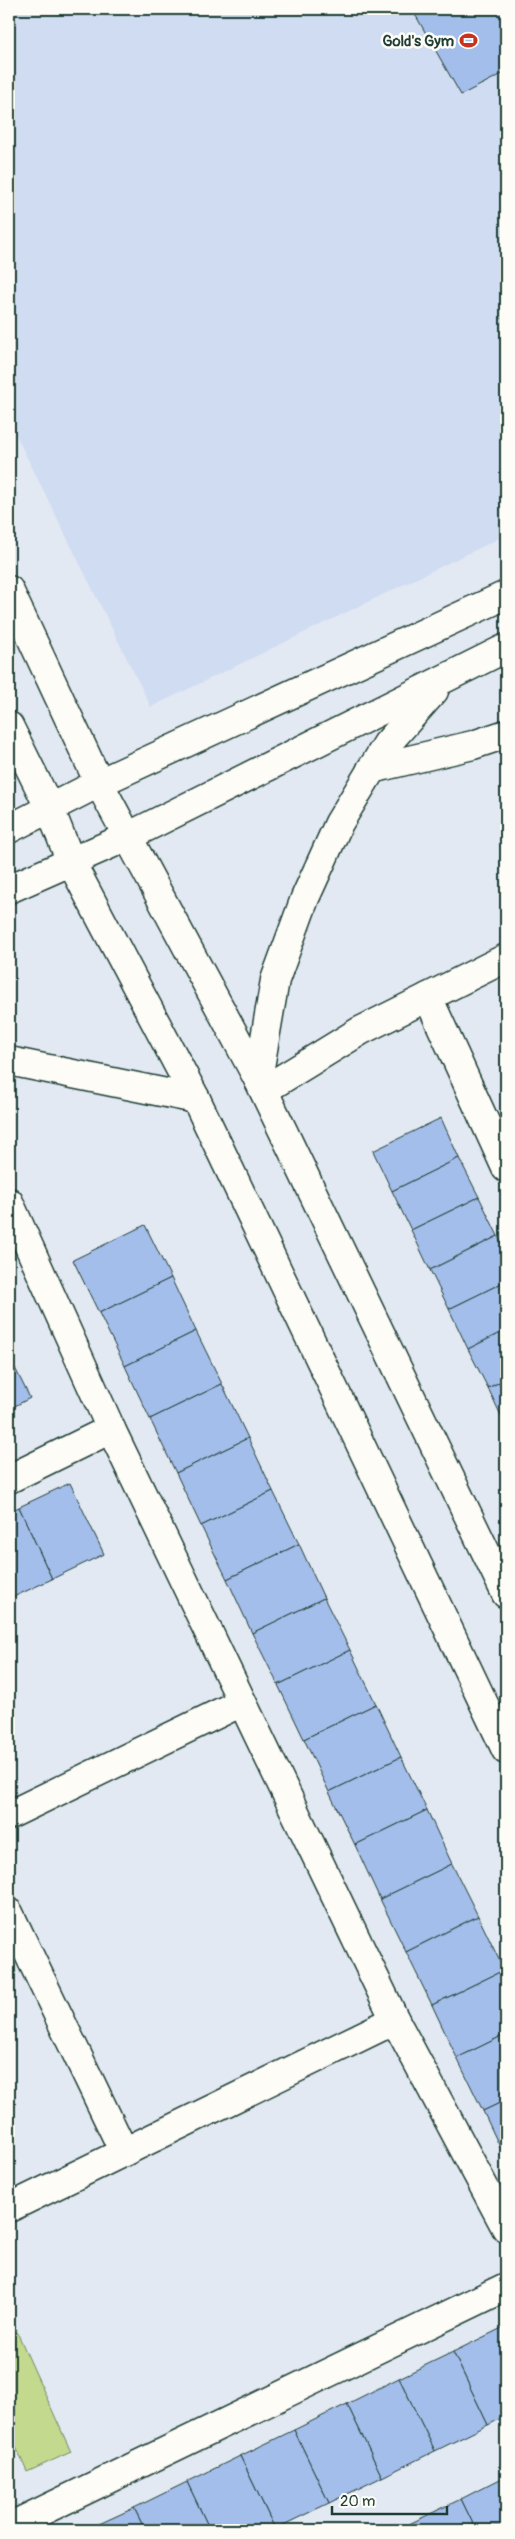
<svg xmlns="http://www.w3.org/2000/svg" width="515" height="2539" viewBox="0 0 515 2539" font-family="Pangolin,sans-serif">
	<rect width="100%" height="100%" fill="#e2e9f3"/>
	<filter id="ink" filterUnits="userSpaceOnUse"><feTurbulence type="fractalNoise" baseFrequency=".02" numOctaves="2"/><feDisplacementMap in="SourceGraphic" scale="10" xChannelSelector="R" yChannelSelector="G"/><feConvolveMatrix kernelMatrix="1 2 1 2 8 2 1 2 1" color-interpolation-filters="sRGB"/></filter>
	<g filter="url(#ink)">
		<!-- built -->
		<path fill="#cfdcf1" d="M9 9H506V535L151 707 9 421Z"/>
		<!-- green -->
		<path fill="#c2d98e" stroke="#708b61" d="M9 2314 71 2452 27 2472 9 2431Z"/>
		<!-- building -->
		<g fill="#a4beeb" stroke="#1f3d34">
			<path d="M412 9H506V72L461 95Z"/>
			<path d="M506 1019V1033L501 1022Z"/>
			<path d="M441 1118 459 1158 392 1191 373 1151Z"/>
			<path d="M459 1158 479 1197 411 1230 392 1191Z"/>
			<path d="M479 1197 498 1236 430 1270 411 1230Z"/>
			<path d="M145 1225 171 1278 99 1313 73 1260Z"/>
			<path d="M498 1236 506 1253V1281L449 1309 430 1270Z"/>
			<path d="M171 1278 196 1331 125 1366 99 1313Z"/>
			<path d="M506 1281V1330L468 1349 449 1309Z"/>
			<path d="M506 1330V1379L488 1388 468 1349Z"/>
			<path d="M196 1331 222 1384 150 1419 125 1366Z"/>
			<path d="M9 1356 30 1398 9 1409Z"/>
			<path d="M506 1379V1426L488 1388Z"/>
			<path d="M222 1384 248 1438 176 1473 150 1419Z"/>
			<path d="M248 1438 273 1491 201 1526 176 1473Z"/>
			<path d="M70 1483 104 1554 52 1579 19 1507Z"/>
			<path d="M273 1491 299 1544 227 1579 201 1526Z"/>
			<path d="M19 1507 52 1579 9 1599V1512Z"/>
			<path d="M299 1544 324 1598 252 1633 227 1579Z"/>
			<path d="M324 1598 350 1650 278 1685 252 1633Z"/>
			<path d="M350 1650 376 1704 304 1739 278 1685Z"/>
			<path d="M376 1704 401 1757 329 1792 304 1739Z"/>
			<path d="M401 1757 427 1810 355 1845 329 1792Z"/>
			<path d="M427 1810 452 1864 380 1899 355 1845Z"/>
			<path d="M452 1864 478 1916 406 1952 380 1899Z"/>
			<path d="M478 1916 504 1970 432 2005 406 1952Z"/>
			<path d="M504 1970 506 1975V2034L457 2058 432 2005Z"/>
			<path d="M506 2034V2100L483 2111 457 2058Z"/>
			<path d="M506 2100V2160L483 2111Z"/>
			<path d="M506 2326V2416L488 2425 453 2352Z"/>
			<path d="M453 2352 488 2425 435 2451 399 2378Z"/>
			<path d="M399 2378 435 2451 382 2477 347 2404Z"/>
			<path d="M347 2404 382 2477 329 2503 294 2430Z"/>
			<path d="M294 2430 329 2503 275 2529 240 2456Z"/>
			<path d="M240 2456 275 2529 272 2530H210L187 2482Z"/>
			<path d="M506 2476V2530H476L461 2499Z"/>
			<path d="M187 2482 210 2530H145L134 2508Z"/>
			<path d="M461 2499 476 2530H410L407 2525Z"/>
			<path d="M134 2508 145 2530H86Z"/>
			<path d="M407 2525 410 2530H397Z"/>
		</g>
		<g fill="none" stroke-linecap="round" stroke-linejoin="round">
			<defs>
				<g id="street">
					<path d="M371 769 473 745 506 734"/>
					<path d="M428 997 506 1168"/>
					<path d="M264 1090 360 1031 506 958"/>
					<path d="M9 1202 111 1429 395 2020 506 2228"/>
					<path d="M9 1479 111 1429"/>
					<path d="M9 1815 242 1702"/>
					<path d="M9 1913 124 2152"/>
					<path d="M9 2208 395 2020"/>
					<path d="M9 2527 506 2287"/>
				</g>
				<g id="secondary">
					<path d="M9 590 99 783 258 1079 506 1594"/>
					<path d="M9 726 50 809 71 862 196 1099 506 1750"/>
					<path d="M9 829 99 783 506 595"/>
					<path d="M9 889 129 836 506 648"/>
					<path d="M9 1061 196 1099"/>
					<path d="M258 1079 275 980 305 898 339 823 387 744 434 691"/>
				</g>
			</defs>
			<!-- street casing -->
			<use href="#street" stroke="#1f3d34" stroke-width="31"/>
			<!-- secondary casing -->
			<use href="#secondary" stroke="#1f3d34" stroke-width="31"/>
			<!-- street -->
			<use href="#street" stroke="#fdfcf7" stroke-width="28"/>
			<!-- secondary -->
			<use href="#secondary" stroke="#fdfcf7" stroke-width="28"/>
		</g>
	</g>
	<!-- icons -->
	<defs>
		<symbol id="stadium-bare" viewBox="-9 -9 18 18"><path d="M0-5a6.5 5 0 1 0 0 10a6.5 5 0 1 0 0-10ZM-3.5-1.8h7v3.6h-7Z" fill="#c8321e" stroke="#fdfcf7" stroke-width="2.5" paint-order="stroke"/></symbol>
	</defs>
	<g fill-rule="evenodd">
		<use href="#stadium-bare" x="456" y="28" width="25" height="25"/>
	</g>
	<g text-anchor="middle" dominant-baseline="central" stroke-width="5" stroke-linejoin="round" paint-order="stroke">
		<!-- poi labels -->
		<g font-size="15" font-weight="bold" fill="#1f3d34" stroke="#fdfcf7" text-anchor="end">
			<text x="454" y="41">Gold's Gym</text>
		</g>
	</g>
	<!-- margin -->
	<rect width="515" height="2539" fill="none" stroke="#fdfcf7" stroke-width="30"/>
	<rect x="15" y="15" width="485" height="2509" fill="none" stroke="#1f3d34" stroke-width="2" filter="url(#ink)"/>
	<!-- scale -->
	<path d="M332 2506v8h115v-8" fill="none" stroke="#1f3d34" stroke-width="2.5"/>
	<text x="340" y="2506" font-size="15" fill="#1f3d34" stroke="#fdfcf7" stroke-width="4" paint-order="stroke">20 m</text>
</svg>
